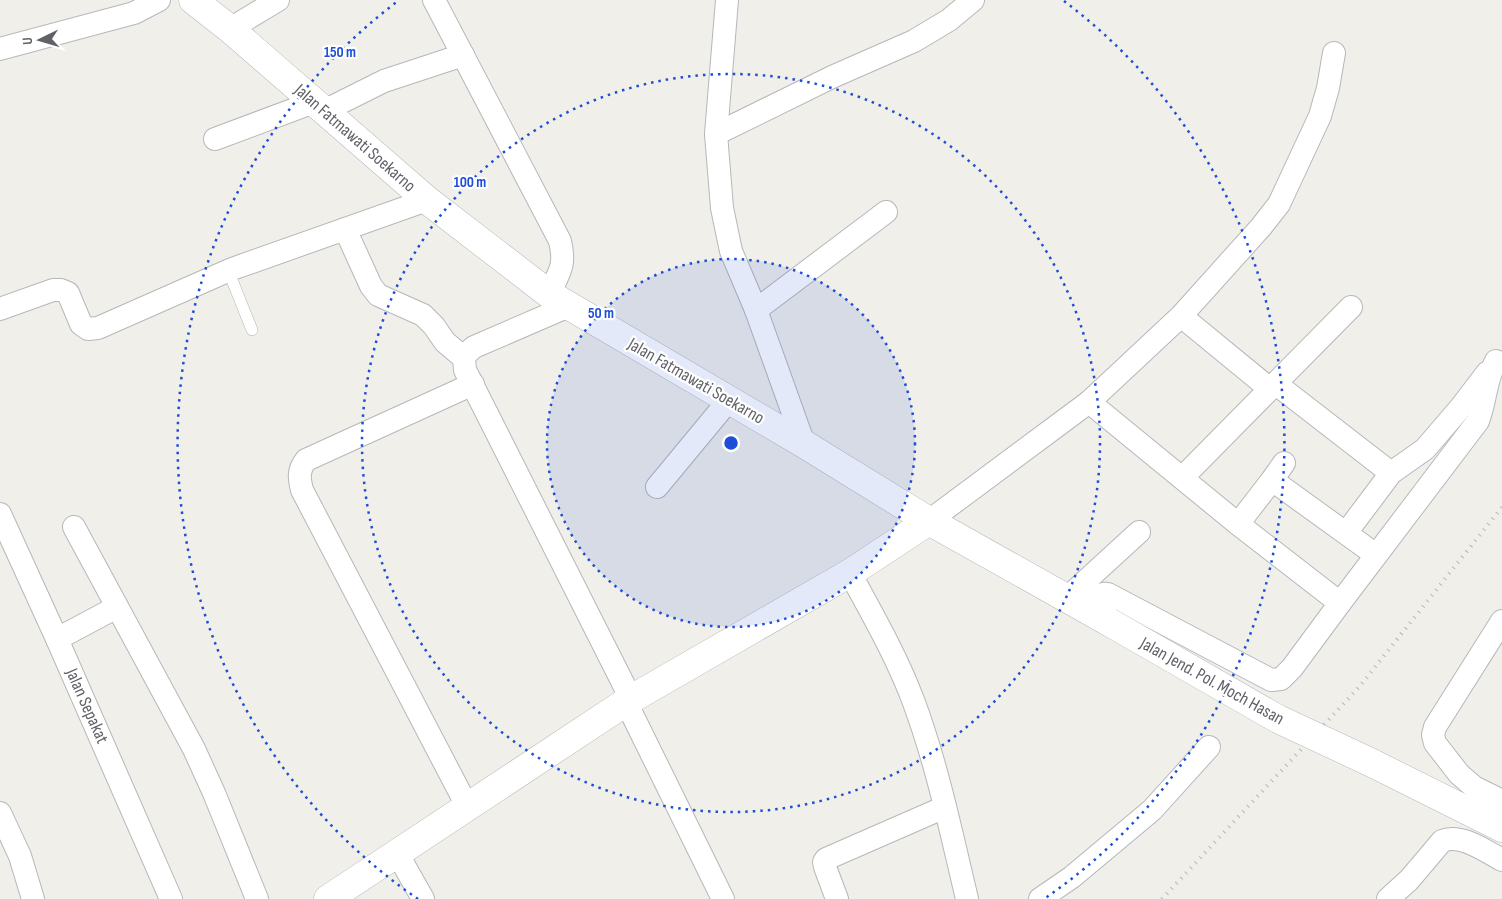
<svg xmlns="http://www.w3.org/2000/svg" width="1502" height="899" viewBox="0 0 1502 899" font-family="'Sofia Sans Condensed',sans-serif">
	<rect width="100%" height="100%" fill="#f0efe9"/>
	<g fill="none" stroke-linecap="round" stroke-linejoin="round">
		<defs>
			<path id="service" d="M228 270 252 330"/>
			<g id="minor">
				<path d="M434 0 560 241C566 267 559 272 549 294"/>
				<path d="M727 0 716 134 722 208 731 251 756 310 804 444"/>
				<path d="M230 29 278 0"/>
				<path d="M0 49 134 13 159 0"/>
				<path d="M324 111 384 81 463 55"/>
				<path d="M716 134 832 77 914 41 949 20 973 0"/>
				<path d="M215 139 314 102"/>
				<path d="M345 229 371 286 378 295 423 315 434 326 445 342 464 358"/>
				<path d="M569 306 474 347 466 354 464 358 465 370 631 699"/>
				<path d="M0 309 53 290H61L68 293 81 324 88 329 98 328 232 269 427 200"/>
				<path d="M756 310 886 212"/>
				<path d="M1181 316 1270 389"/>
				<path d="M1276 384 1391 473 1425 449 1461 407 1487 373"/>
				<path d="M1089 402 1238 524"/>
				<path d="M1183 477 1351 307"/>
				<path d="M1272 480 1284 463"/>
				<path d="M657 487 729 400"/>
				<path d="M0 514 57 639 171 899"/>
				<path d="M929 521 1089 402 1181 316 1261 227 1279 204 1320 116 1328 88 1334 53"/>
				<path d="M74 527 194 749 214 793 257 899"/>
				<path d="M1346 533 1391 473"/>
				<path d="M850 573C872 614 896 655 913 700 937 764 951 832 967 899"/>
				<path d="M1067 598 1139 532"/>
				<path d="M1340 603 1238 524 1272 480 1376 555"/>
				<path d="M1087 610C1093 603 1098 592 1108 594L1271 680 1281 679 1292 668 1340 603 1478 421C1486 401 1485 380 1496 361"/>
				<path d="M1502 621 1435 727 1433 735 1435 743 1459 774 1474 787 1502 801"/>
				<path d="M57 639 117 607"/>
				<path d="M626 702 723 899"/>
				<path d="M467 806 302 490C299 478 298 470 306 460L473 384"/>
				<path d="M0 813 20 856 33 899"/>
				<path d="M397 853 423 899"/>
				<path d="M837 899 825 867 824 862 826 859 945 807"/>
				<path d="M1040 899 1072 877 1152 810 1209 747"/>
				<path d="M1388 899 1409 880 1442 841C1461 833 1485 851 1502 860"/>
			</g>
			<path id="tertiary" d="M328 899 626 702 850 573 929 521"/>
			<g id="secondary">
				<path d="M193 0 230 29 427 200 549 294 804 444 929 521 1109 622"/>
				<path d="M1372 763 1502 828"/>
			</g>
		</defs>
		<!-- service casing -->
		<use href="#service" stroke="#b6b7bb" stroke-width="12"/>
		<!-- minor casing -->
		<use href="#minor" stroke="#b6b7bb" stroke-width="24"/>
		<!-- tertiary casing -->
		<use href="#tertiary" stroke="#b6b7bb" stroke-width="29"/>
		<!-- secondary casing -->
		<use href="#secondary" stroke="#b7b9be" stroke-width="29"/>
		<!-- service -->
		<use href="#service" stroke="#fff" stroke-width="11"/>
		<!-- minor -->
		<use href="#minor" stroke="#fff" stroke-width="22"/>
		<!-- tertiary -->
		<use href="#tertiary" stroke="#fff" stroke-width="28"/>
		<!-- secondary -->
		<use href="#secondary" stroke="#fff" stroke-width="28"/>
		<!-- rail -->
		<path stroke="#b6b6b7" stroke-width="4" stroke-dasharray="1 6" stroke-linecap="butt" d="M1162 899 1360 686 1502 507"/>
		<defs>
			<path id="secondary-bridge" d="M1109 622 1278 719 1372 763"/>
		</defs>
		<!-- secondary-bridge casing -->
		<use href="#secondary-bridge" stroke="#b7b9be" stroke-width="29" stroke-linecap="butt"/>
		<!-- secondary-bridge -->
		<use href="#secondary-bridge" stroke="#fff" stroke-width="28"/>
	</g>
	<!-- distance rings -->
	<circle cx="731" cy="443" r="184" fill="#1d4ed8" fill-opacity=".12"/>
	<g fill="none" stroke="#1d4ed8" stroke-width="2.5" stroke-dasharray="2.5 5">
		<circle cx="731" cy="443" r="184"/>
		<circle cx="731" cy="443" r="369"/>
		<path d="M418 899A553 553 0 0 1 398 1M1064 1A553 553 0 0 1 1044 899"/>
	</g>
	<g text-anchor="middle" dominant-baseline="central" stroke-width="4.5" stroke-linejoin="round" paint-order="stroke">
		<!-- street labels -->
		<g font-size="18" fill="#606267" stroke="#fff">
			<text transform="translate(355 138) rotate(41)">Jalan Fatmawati Soekarno</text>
			<text transform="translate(696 381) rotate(30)">Jalan Fatmawati Soekarno</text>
			<text transform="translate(1212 681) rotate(29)">Jalan Jend. Pol. Moch Hasan</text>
			<text transform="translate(87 706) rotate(66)">Jalan Sepakat</text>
		</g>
	</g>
	<circle cx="731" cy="443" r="8" fill="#1d4ed8" stroke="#fff" stroke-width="2.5"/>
	<g font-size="15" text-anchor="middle" font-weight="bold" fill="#1d4ed8" stroke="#fff" stroke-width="4.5" stroke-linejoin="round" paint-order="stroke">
		<text x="340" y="57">150 m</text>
		<text x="470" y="187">100 m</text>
		<text x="601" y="318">50 m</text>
	</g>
	<!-- north arrow -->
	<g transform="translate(40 40) rotate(265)" stroke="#ffffff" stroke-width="4" paint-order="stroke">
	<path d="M0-4L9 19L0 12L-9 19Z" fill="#606267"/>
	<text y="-8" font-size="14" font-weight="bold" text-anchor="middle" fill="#606267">U</text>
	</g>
</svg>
